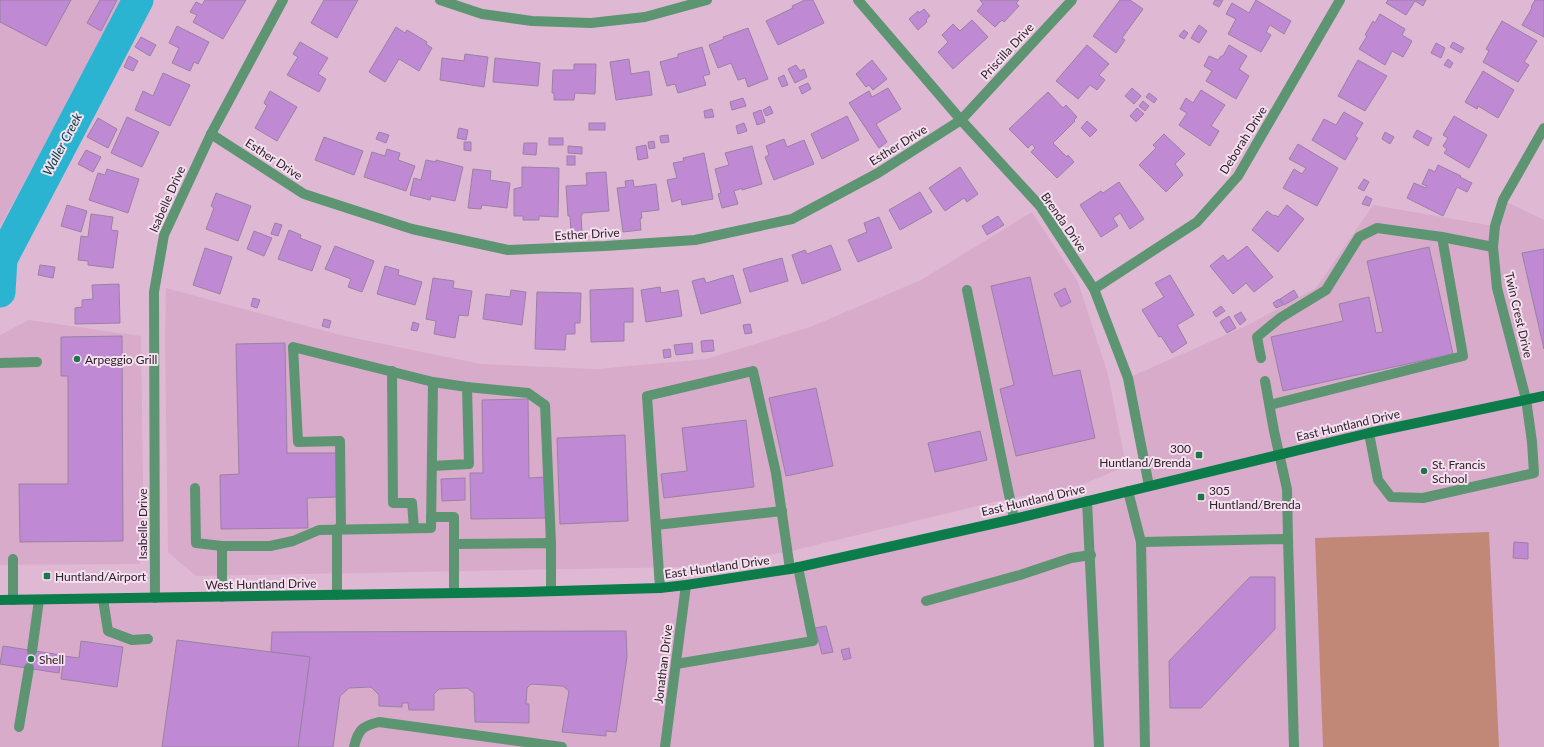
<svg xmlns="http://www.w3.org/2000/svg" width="1544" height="747" viewBox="0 0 1544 747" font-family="Lato,sans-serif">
	<rect width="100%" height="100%" fill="#dfb9d4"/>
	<!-- built -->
	<g fill="#d8abcb">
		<path d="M0 0H123L0 227Z"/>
		<path d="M1503 200 1544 220V747H0V600L660 588 790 569 1148 486 1128 378 1248 325 1316 288 1373 205 1494 226Z"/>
		<path d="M1032 212 1078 282 1108 374 1126 466 1084 484 994 502 787 552 684 567 196 576 168 552 165 340 166 288 340 335 481 364 597 369 706 359 810 327 921 280Z"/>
		<path d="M29 320 141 336 144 554 139 564 0 565V335Z"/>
	</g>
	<!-- green -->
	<path fill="#c18878" d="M1489 532 1499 747H1323L1315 538Z"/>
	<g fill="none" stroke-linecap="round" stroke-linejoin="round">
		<!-- river -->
		<path stroke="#2ab4d1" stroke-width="31" d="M0 292 2 259 138 0"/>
	</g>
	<!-- building -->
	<g fill="#bf8ad3" stroke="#9a81a4">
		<path d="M0 0H71L46 46 0 22Z"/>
		<path d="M100 0H117L101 31 87 23Z"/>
		<path d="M205 0H246L223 39 193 22 197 15 190 12 196 2 202 5Z"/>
		<path d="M324 0H358L337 38 311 23Z"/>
		<path d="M805 0H813L824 23 778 45 766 21 793 8 792 6Z"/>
		<path d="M980 0H1019L1016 3 1019 6 1004 22 1002 20 995 27 977 11 983 4Z"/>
		<path d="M1120 0H1130L1143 9 1122 38 1125 40 1116 53 1093 36Z"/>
		<path d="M1215 0H1223L1219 7 1213 4Z"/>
		<path d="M1256 0 1291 21 1284 34 1270 25 1266 32 1271 35 1261 52 1228 34 1236 19 1226 14 1232 3 1249 13Z"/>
		<path d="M1388 0H1426L1423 6 1415 1 1406 15 1386 3Z"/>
		<path d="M1535 0H1544V37L1522 25 1532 8 1531 7Z"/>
		<path d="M924 9 930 16 926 20 927 22 918 30 909 19 918 11 919 13Z"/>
		<path d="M1380 14 1405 29 1402 35 1412 41 1403 57 1392 51 1385 65 1359 49 1367 36 1365 35 1373 21 1375 23Z"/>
		<path d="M972 20 988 37 953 69 938 52 948 42 942 35 953 24 960 31Z"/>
		<path d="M1502 21 1537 41 1524 62 1529 65 1518 82 1483 62 1489 51 1486 49Z"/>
		<path d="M1199 25 1207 31 1199 43 1191 38Z"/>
		<path d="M177 26 209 42 198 64 194 62 190 71 172 63 179 48 169 43Z"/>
		<path d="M396 27 405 33 407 30 427 42 426 44 432 48 419 71 399 59 385 82 369 72Z"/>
		<path d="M748 28 768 79 748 87 745 78 738 80 731 63 718 68 709 45 724 39 723 37Z"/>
		<path d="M1184 30 1188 33 1184 39 1179 36Z"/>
		<path d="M141 37 156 45 150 56 135 47Z"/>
		<path d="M300 42 328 58 318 74 326 79 319 92 287 75 298 57 293 54Z"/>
		<path d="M1453 42 1464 48 1461 53 1450 47Z"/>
		<path d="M1436 43 1445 48 1441 58 1431 53Z"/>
		<path d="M1087 45 1109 64 1099 75 1105 80 1097 90 1090 85 1078 99 1056 81Z"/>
		<path d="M1229 45 1247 56 1239 69 1249 76 1236 99 1206 81 1212 71 1204 66 1209 56 1218 60 1221 56H1223Z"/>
		<path d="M702 47 710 74 703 76 706 85 678 93 675 84 667 86 660 62 678 57V54Z"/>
		<path d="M465 54 488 57 484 87 440 80 442 58 464 61Z"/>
		<path d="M129 56 138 61 133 71 124 67Z"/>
		<path d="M495 58 540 63 538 86 493 82Z"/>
		<path d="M629 59 631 74 649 71 652 95 616 100 610 62Z"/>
		<path d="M1448 59 1453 63 1450 68 1444 65Z"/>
		<path d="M872 60 887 79 873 90 869 85 866 87 856 74Z"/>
		<path d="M1358 60 1387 76 1365 111 1338 96Z"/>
		<path d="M574 64H596L595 94 575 93 574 100H554V93H552L553 70H574Z"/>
		<path d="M796 65 800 71 804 69 807 77 795 83 788 69Z"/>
		<path d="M1483 71 1514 90 1498 118 1478 106 1477 109 1465 102Z"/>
		<path d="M163 73 190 85 170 126 135 110 143 91 153 96Z"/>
		<path d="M784 75 788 85 782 87 778 78Z"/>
		<path d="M808 83 811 89 802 94 799 87Z"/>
		<path d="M888 88 901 109 876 124 887 142 879 148 849 103 869 91 872 97Z"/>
		<path d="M1132 88 1141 96 1134 104 1125 96Z"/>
		<path d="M1201 90 1225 105 1211 126 1219 131 1210 146 1179 125 1187 113 1180 109 1186 98 1193 103Z"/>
		<path d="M270 91 297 107 277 141 255 128 267 106 264 103Z"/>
		<path d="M1048 92 1063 108 1066 105 1077 117 1074 120 1075 121 1053 143 1067 157 1068 155 1074 162 1057 178 1031 152 1035 148 1032 144 1028 148 1009 129Z"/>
		<path d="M1149 93 1157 99 1154 103 1146 97Z"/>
		<path d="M743 98 746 106 732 110 730 102Z"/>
		<path d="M1143 101 1149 106 1145 111 1139 106Z"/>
		<path d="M770 106 773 113 766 116 763 110Z"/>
		<path d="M1137 108 1144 114 1136 122 1130 116Z"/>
		<path d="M712 109 714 117 705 118 704 111Z"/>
		<path d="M761 110 765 122 757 125 753 113Z"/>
		<path d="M1344 112 1363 123 1355 136 1358 138 1345 160 1312 140 1324 119 1336 125Z"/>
		<path d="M847 116 859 140 822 159 811 134Z"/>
		<path d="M1454 116 1487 135 1469 168 1444 153 1447 149 1443 146 1448 138 1443 135Z"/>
		<path d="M127 117 159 132 142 167 111 153Z"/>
		<path d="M98 118 117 129 108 148 87 137Z"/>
		<path d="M1087 121 1097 130 1090 137 1081 128Z"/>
		<rect x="589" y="123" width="16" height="7"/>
		<path d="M744 123 747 131 738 134 736 126Z"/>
		<path d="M459 128 468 130 466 140 457 138Z"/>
		<path d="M1417 130 1432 138 1428 146 1413 137Z"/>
		<path d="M379 132 389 135 386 143 376 139Z"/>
		<path d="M1385 132 1394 137 1390 144 1382 139Z"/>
		<path d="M1164 134 1185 154 1175 164 1183 175 1166 192 1139 165 1156 148 1153 145Z"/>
		<path d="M668 135 669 142 661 143 660 136Z"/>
		<path d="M324 137 363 151 354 175 315 160Z"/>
		<rect x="549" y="138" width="14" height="7"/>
		<path d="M784 139 787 147 804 140 814 164 774 180 765 157 769 155 766 146Z"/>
		<path d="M654 141 655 148 649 149 648 142Z"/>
		<path d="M464 142H471V151L464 150Z"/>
		<path d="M524 143H537L536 155 523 154Z"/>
		<path d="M1298 144 1338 168 1317 206 1283 188 1294 169 1302 174 1306 168 1289 159Z"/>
		<path d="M646 145 648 158 638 160 636 147Z"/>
		<path d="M568 146 582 147V154L568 153Z"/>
		<path d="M752 146 762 184 742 190V188L734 191 738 204 722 208 718 194 721 193 715 169 729 165 725 153Z"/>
		<path d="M387 149 400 153 398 160 415 166 406 191 364 177 372 152 385 156Z"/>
		<path d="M86 150 101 157 93 172 78 164Z"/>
		<path d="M704 153 713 199 682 205 681 199 672 202 667 180 677 178 673 163 684 161 683 158Z"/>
		<rect x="567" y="156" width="8" height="9"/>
		<path d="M426 160 436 162V160L463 167 455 201 431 196 430 200 410 195 414 178 421 180Z"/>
		<path d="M1438 165 1461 176 1460 177 1472 183 1467 192 1457 187 1443 216 1407 198 1414 183 1426 188 1427 186 1422 184 1429 169 1435 172Z"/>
		<path d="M522 167 559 168 558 217 539 216V220H523V216H514V189L522 187Z"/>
		<path d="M960 167 978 194 967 202 964 198 945 211 929 188Z"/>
		<path d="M107 169 139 179 128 213 89 200 98 173 105 175Z"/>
		<path d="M473 169 491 171 490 180 510 183 507 208 482 205 481 209 468 208Z"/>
		<path d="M606 172 609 211 582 213V215H581L582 232H571L570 216H568L566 186 587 185 586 173Z"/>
		<path d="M1364 179 1369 182 1364 191 1358 188Z"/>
		<path d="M633 180 634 187 656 184 659 210 641 212 642 218 640 219 641 230 623 232 617 188 626 187 625 181Z"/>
		<path d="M1119 182 1144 219 1130 229 1120 213 1113 218 1118 226 1101 237 1080 205 1101 191 1103 193Z"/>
		<path d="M920 192 932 212 900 230 889 210Z"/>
		<path d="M216 193 251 206 238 241 206 229 214 208 211 206Z"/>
		<path d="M1366 196 1372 199 1369 206 1362 204Z"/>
		<path d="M67 205 87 211 81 232 61 226Z"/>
		<path d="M1287 205 1304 219 1278 252 1252 230 1267 211 1274 216 1275 215 1278 217Z"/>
		<path d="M91 214 113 217 111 230 118 231 113 268 88 265V261L78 260 81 236 88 237Z"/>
		<path d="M998 216 1004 225 987 235 982 226Z"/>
		<path d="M879 217 892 248 858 262 848 240 867 232 864 223Z"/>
		<path d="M275 223 282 225 278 236 271 234Z"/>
		<path d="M289 230 301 235 300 238 321 246 312 271 278 259Z"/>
		<path d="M254 231 272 238 264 256 247 249Z"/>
		<path d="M831 245 841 270 802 284 792 255 805 250 807 254Z"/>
		<path d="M335 246 374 261 362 292 348 287 351 279 325 269Z"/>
		<path d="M1247 246 1273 277 1254 292 1246 283 1233 294 1210 266 1223 255 1228 261Z"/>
		<path d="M1429 247 1453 354 1283 391 1271 337 1343 321 1339 304 1369 297 1376 333 1383 332 1367 261Z"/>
		<path d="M205 248 232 257 220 294 193 285Z"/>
		<path d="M1544 249V349L1522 253Z"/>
		<path d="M782 258 788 281 750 292 743 269Z"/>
		<path d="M40 265 55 267 53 278 38 275Z"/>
		<path d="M385 266 399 270 398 275 422 282 415 305 377 294Z"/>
		<path d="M733 275 741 303 701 314 692 281 704 278 706 283Z"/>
		<path d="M1170 275 1194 315 1177 325 1187 343 1172 353 1161 336 1159 337 1142 310 1164 297 1155 283Z"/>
		<path d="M1030 277 1053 376 1080 370 1095 438 1016 456 1000 389 1014 385 991 286Z"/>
		<path d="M433 278 454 281 453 288 472 291 468 316 459 315 455 338 434 334 436 321 426 319Z"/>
		<path d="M119 284 120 323 75 324V308L82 307V300L93 299 92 285Z"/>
		<path d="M660 287 661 293 678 290 682 316 646 322 641 290Z"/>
		<path d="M633 288V322H624V341L591 342 590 290Z"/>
		<path d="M1065 288 1071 302 1061 307 1054 294Z"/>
		<path d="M511 290 526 292 522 325 483 319 486 294 510 297Z"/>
		<path d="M1294 290 1298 297 1284 305 1280 299Z"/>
		<path d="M537 292 581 293 580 323H575V334H566L565 350 535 349Z"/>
		<path d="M253 298 260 300 257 308 251 306Z"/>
		<path d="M1279 299 1283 305 1276 308 1273 303Z"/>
		<path d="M1221 306 1225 311 1216 317 1213 312Z"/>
		<path d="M1241 312 1246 320 1240 325 1234 316Z"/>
		<path d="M1229 316 1236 328 1227 333 1220 322Z"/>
		<path d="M324 319 331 321 329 328 322 326Z"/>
		<path d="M413 322 419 324 417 331 411 330Z"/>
		<path d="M750 324 752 333 745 334 743 325Z"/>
		<path d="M122 336 123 541 20 542 19 484H68V376H61V337Z"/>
		<path d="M713 340 714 351 702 352 701 341Z"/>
		<path d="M285 343 287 453H337V497L307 498 308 528 221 529 220 475 239 474 236 344Z"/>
		<path d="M692 343 693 353 676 355 674 345Z"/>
		<path d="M670 349 671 357 664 358 663 350Z"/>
		<path d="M816 388 833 466 786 476 769 398Z"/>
		<path d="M528 399 529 478 546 477 547 518 471 519 470 473H483L482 400Z"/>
		<path d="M746 420 754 487 664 498 661 474 687 471 682 428Z"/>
		<path d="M980 431 987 460 935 472 928 443Z"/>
		<path d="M625 435 628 521 560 524 557 438Z"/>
		<path d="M465 478V500L442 501 441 479Z"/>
		<path d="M1514 542 1528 543V559L1513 558Z"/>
		<path d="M1250 577H1275V629L1201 708H1170L1169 661Z"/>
		<path d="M826 626 833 652 822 654 815 628Z"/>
		<path d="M626 631 627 657 616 732 606 731V736L562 732 569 691 563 686 531 684 527 688 526 704H529V723L475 722 474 693 467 688 439 689 434 694V710H409L408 703H402V707L379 706V695L371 687 349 688 340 696 333 747H298L310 657 271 652 272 632Z"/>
		<path d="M177 640 310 657 298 747H162Z"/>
		<path d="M81 641 123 647 117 687 61 679 64 656 79 658Z"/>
		<path d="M3 646 61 655 59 673 0 664Z"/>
		<path d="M849 648 851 658 844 660 841 650Z"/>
	</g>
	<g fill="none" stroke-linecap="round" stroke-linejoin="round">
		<!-- lane -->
		<g stroke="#5d9572" stroke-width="10">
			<path d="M967 290 1014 519"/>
			<path d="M1261 358 1257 337 1280 318 1326 290 1359 237 1377 228 1442 237 1493 247"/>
			<path d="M0 363 37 362"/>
			<path d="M392 371 393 503H412L414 528"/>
			<path d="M1265 381 1274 431 1287 489 1288 539"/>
			<path d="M467 387 528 393 545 405 551 543"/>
			<path d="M1270 405 1463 356 1442 237"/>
			<path d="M1369 433 1378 480 1391 497 1423 498 1534 473 1532 442 1526 399"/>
			<path d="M432 466 469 464 467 387 433 382"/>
			<path d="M195 488 196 543 222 546H270L293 541 319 530 431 528 433 382 293 347 298 442 340 441 341 529"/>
			<path d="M1128 491 1141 542 1145 747"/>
			<path d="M1087 501 1099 747"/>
			<path d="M431 517H454V593"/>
			<path d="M656 525 782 511"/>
			<path d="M337 529V595"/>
			<path d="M1141 542 1288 539 1294 747"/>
			<path d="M454 544 551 543V591"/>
			<path d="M222 546V597"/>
			<path d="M13 559V600"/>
			<path d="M660 588 647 396 753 371 776 473 790 569"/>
			<path d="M103 599 108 631 132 640 148 639"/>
			<path d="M926 601 1020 575 1071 558 1091 555"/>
			<path d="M32 651 39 600"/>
			<path d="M676 664 813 641 798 567"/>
			<path d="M19 727 29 668"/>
			<path d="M354 747C358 730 362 726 379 722L562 747"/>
		</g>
		<!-- street -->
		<g stroke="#5d9572" stroke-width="10">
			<path d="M440 0 482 14 532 21 591 23 645 17 707 0"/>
			<path d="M858 0 961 120 1040 206 1094 289 1128 378 1149 486"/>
			<path d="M211 134 304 194 412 229 508 250 605 246 695 240 792 219 878 173 961 120 1072 0"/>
			<path d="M1094 289 1197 222 1238 176 1340 0"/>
			<path d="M1526 399 1497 288 1493 247 1495 226 1503 200 1544 128"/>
			<path d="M155 598 154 292 164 235 211 134 283 0"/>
			<path d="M665 747 686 585"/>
		</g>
		<!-- secondary -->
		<path stroke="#0c7c4a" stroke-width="10" d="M0 600 523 592 660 588 686 585 790 569 1014 519 1369 433 1544 396"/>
	</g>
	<!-- markers -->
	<g fill="#1d7549" stroke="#f4e0ee" stroke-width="1.5">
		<circle cx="77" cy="359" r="4"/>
		<rect x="1195" y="451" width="8" height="8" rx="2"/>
		<circle cx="1424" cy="471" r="4"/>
		<rect x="1197" y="493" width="8" height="8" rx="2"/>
		<rect x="43" y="572" width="8" height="8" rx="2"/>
		<circle cx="31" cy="659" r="4"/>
	</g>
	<g text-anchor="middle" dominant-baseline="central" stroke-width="4" stroke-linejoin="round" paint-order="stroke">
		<!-- street labels -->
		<g font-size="12" fill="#2f202b" stroke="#f4e0ee">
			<text transform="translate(1007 51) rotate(-47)">Priscilla Drive</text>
			<text transform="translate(1243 140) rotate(-58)">Deborah Drive</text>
			<text transform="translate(898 145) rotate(-32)">Esther Drive</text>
			<text transform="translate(274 159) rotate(33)">Esther Drive</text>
			<text transform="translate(167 199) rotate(-66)">Isabelle Drive</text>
			<text transform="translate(1064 222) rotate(55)">Brenda Drive</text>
			<text transform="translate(587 234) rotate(-3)">Esther Drive</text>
			<text transform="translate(1519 315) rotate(77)">Twin Crest Drive</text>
			<text transform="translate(1348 425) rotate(-13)">East Huntland Drive</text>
			<text transform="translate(1033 500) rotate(-13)">East Huntland Drive</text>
			<text transform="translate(142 524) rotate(-90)">Isabelle Drive</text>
			<text transform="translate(717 567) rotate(-8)">East Huntland Drive</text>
			<text transform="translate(261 584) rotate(-1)">West Huntland Drive</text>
			<text transform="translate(663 664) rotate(-83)">Jonathan Drive</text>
		</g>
		<!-- poi labels -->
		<g font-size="12" fill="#2f202b" stroke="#f4e0ee" text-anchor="start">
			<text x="85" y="359">Arpeggio Grill</text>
			<text x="1191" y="448" text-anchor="end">300<tspan x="1191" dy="14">Huntland/Brenda</tspan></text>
			<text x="1432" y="464">St. Francis<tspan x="1432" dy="14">School</tspan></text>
			<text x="1209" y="490">305<tspan x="1209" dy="14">Huntland/Brenda</tspan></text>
			<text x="55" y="576">Huntland/Airport</text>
			<text x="39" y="659">Shell</text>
		</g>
		<!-- water labels -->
		<g font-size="13" font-style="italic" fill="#094450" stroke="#f4e0ee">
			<text transform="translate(62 144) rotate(-62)">Waller Creek</text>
		</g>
	</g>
</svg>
